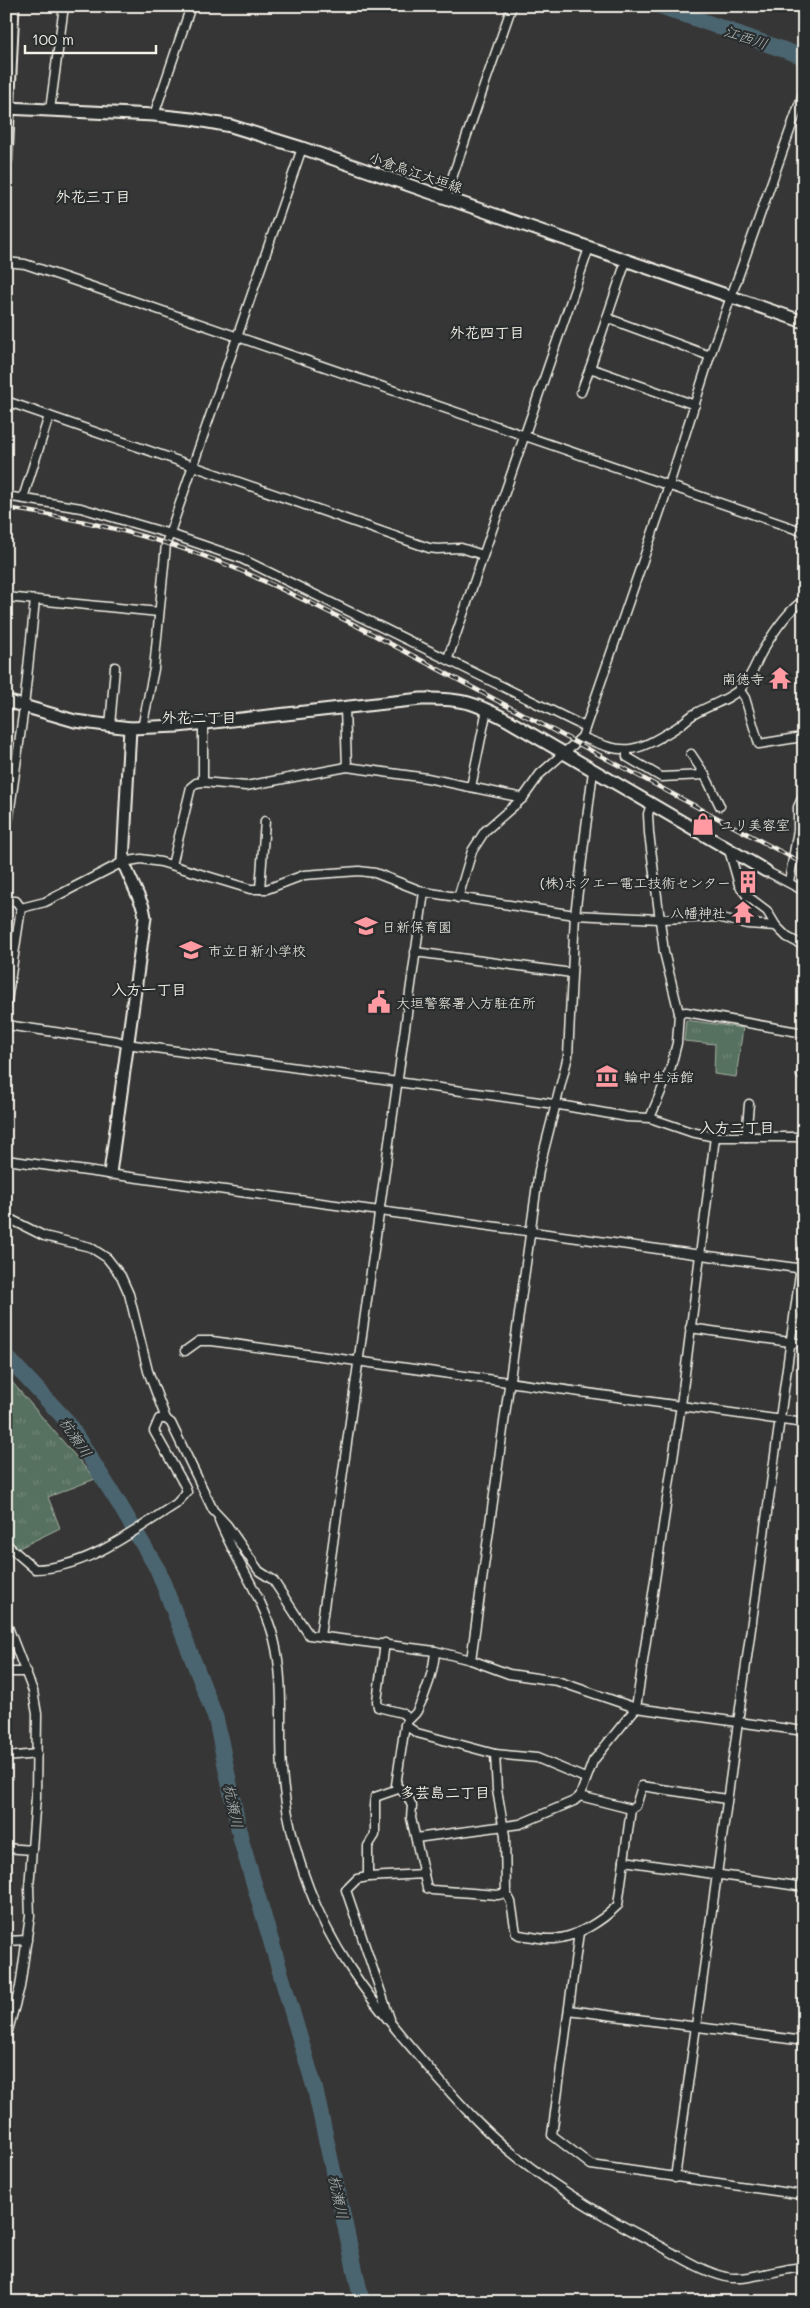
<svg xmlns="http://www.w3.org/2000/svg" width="810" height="2308" viewBox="0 0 810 2308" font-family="Mali,'Klee One',sans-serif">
	<defs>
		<pattern id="park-tufts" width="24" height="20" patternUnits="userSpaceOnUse" patternTransform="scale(1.25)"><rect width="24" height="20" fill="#57715f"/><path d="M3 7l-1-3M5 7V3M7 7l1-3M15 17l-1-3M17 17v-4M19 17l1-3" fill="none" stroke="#708676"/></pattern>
	</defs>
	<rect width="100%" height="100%" fill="#373636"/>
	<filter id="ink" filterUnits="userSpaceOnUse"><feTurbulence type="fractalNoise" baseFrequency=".02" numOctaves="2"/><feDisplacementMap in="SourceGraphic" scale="10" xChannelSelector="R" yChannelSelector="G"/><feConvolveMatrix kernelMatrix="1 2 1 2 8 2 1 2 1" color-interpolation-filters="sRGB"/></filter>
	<g filter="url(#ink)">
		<!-- park -->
		<g fill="url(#park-tufts)" stroke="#a6b1a4">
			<path d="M686 1020 743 1028 736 1077 714 1074 715 1044 684 1041Z"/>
			<path d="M6 1375 95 1479 48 1497 60 1528 17 1549 6 1540Z"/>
		</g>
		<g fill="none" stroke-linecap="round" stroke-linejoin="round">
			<!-- river -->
			<g stroke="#4b656f" stroke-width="16">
				<path d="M660 6 804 57"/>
				<path d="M6 1356 66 1420 118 1502 158 1570 216 1719 241 1840 315 2089 362 2302"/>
			</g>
			<defs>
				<g id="street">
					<path d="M50 110 64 6"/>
					<path d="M154 115 191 6"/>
					<path d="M445 198 512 6"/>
					<path d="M626 261 590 368 695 405"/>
					<path d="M6 262 25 264 93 287 804 532"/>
					<path d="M607 318 710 356"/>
					<path d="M581 392 590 368"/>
					<path d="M6 401 429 548 437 549 461 548 483 555"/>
					<path d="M6 496 81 508 170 534 240 558 585 727"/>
					<path d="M23 498 49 416"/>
					<path d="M6 597 159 612"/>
					<path d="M448 658 589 248"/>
					<path d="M739 689 745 698 759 744 802 737"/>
					<path d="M345 708 347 767"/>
					<path d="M110 726 115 667"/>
					<path d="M142 728 154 669 166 544 302 148"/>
					<path d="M582 737C624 755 634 754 674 729 682 725 688 717 696 713 710 705 731 699 742 687 752 676 756 662 763 650 773 633 787 611 804 600"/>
					<path d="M627 751V757L661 777 705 775 720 806"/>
					<path d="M691 754 705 775"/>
					<path d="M203 782 246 786 347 767 427 778 523 798"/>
					<path d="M471 787 487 709"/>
					<path d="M6 838 24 707 35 600"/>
					<path d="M729 850 739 885 747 896 767 911 776 926"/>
					<path d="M172 865 191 787 196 783 203 782V723"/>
					<path d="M766 871 804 891"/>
					<path d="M789 882 798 830V807L804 794"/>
					<path d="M260 889 265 821"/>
					<path d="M458 898 472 851 485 831 523 798 540 774 582 737 669 485 710 356 804 91"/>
					<path d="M6 901H16L21 908 45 902 123 862 141 859 161 862 250 889H267L304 875 359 871 375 873 424 892 575 915 659 919 717 917 747 924 776 926 787 937 804 946"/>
					<path d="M415 952 572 973"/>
					<path d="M6 1008 21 908"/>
					<path d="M679 1013 686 1012 804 1033"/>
					<path d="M6 1025 117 1041 127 1044 554 1104 627 1117 650 1118 691 1132 715 1137H804"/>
					<path d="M801 1075H804"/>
					<path d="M650 1118 670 1070 677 1043 679 1013 664 952 649 833 648 814 651 804"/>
					<path d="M746 1137 749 1104"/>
					<path d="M6 1160 804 1269"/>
					<path d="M6 1217 44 1236 90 1247 107 1258 121 1276 129 1294 148 1371 166 1419 171 1423 213 1510 227 1525 259 1571 273 1580 309 1635 435 1651 471 1660 509 1674 557 1681 636 1708 804 1731"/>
					<path d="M690 1328 804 1344"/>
					<path d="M185 1351 199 1341H212L804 1423"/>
					<path d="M219 1520C235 1560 263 1597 274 1639 285 1683 279 1726 282 1770 285 1810 295 1851 309 1888 330 1945 365 1993 404 2039 428 2067 451 2095 477 2121 527 2172 592 2211 655 2243 677 2255 701 2271 726 2277 745 2282 782 2268 804 2267"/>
					<path d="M6 1544 35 1569C88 1568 133 1531 176 1504L187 1492 185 1486 154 1431 159 1419H166"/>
					<path d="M6 1622 33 1691 37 1714 36 1797 29 1888 30 1916 20 1987 6 2038"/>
					<path d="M320 1636 424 892"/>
					<path d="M385 1643 377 1701 378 1707 402 1713 408 1718"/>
					<path d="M435 1651C434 1670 426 1694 417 1711 414 1717 409 1717 405 1725L396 1785 408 1797 412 1806 411 1818 427 1888 432 1890 498 1895 506 1893 505 1836 497 1790 495 1754"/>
					<path d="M471 1660 539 1170 568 1056 575 915 593 771"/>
					<path d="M6 1672H27"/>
					<path d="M405 1725 417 1733 495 1754 537 1758 585 1778"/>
					<path d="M6 1757 37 1754"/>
					<path d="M398 1789 375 1797V1835L368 1846V1877L424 1874"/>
					<path d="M580 1796 631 1809"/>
					<path d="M416 1838 520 1824 574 1801 580 1796 593 1761 636 1708 681 1405 715 1137"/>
					<path d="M6 1848 32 1850"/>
					<path d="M624 1861 804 1887"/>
					<path d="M368 1877 357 1879 346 1890 390 2019"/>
					<path d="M506 1893 511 1902 516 1933 519 1935C530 1936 543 1940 554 1939 577 1937 602 1921 618 1905L631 1809 636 1806 642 1786 726 1799"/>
					<path d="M579 1932 552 2135 591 2165 804 2195"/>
					<path d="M6 1941 27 1940"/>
					<path d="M569 2010 804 2041"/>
					<path d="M675 2178 804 1245"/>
				</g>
				<g id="secondary">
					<path d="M6 108 154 115 192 119 231 126 302 148 804 322"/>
					<path d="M6 160 13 6"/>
					<path d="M6 701 75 721 130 728 178 726 421 699C461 698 474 702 509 721L766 871"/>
					<path d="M110 1173 145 917 143 907 123 862 130 728"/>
				</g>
			</defs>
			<!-- street casing -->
			<use href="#street" stroke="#f4f1e8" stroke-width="11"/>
			<!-- secondary casing -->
			<use href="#secondary" stroke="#f4f1e8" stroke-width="15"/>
			<!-- street -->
			<use href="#street" stroke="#2a2d2e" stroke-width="8"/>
			<!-- secondary -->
			<use href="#secondary" stroke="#2a2d2e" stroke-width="11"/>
			<defs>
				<path id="rail" d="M6 508C78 518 153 536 220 562 267 581 313 604 359 627L804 864"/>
			</defs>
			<!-- rail casing -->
			<use href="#rail" stroke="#f4f1e8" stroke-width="4.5"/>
			<!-- rail -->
			<use href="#rail" stroke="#2a2d2e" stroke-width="2.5" stroke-dasharray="8" stroke-linecap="butt"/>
		</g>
	</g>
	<!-- icons -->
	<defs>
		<symbol id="temple-bare" viewBox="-9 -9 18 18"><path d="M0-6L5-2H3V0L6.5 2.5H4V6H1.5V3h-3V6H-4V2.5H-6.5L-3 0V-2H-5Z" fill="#ff9aa2" stroke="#2a2d2e" stroke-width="2.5" paint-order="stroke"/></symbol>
		<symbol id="shop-bare" viewBox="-9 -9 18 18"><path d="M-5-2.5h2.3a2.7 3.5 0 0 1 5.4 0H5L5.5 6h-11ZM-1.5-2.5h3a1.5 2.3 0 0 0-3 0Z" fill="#ff9aa2" stroke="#2a2d2e" stroke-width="2.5" paint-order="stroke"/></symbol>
		<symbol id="building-bare" viewBox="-9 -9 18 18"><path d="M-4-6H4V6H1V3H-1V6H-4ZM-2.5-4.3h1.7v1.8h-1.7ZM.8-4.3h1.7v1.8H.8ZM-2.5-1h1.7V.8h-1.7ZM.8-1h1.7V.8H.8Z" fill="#ff9aa2" stroke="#2a2d2e" stroke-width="2.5" paint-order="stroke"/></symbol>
		<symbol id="school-bare" viewBox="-9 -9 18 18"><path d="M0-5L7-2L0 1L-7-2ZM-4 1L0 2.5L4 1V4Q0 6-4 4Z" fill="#ff9aa2" stroke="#2a2d2e" stroke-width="2.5" paint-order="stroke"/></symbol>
		<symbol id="civic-bare" viewBox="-9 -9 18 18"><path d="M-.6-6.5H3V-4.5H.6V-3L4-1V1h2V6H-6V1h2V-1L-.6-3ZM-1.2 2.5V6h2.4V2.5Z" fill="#ff9aa2" stroke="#2a2d2e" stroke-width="2.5" paint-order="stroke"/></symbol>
		<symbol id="museum-bare" viewBox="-9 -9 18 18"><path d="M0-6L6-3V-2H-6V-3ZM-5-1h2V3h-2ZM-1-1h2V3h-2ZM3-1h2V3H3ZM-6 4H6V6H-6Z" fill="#ff9aa2" stroke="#2a2d2e" stroke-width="2.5" paint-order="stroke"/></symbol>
	</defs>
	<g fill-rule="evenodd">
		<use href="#temple-bare" x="764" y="662" width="32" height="32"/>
		<use href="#shop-bare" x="687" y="808" width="32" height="32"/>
		<use href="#building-bare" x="732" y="866" width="32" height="32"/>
		<use href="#temple-bare" x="727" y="896" width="32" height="32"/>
		<use href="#school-bare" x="350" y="910" width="32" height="32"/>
		<use href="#school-bare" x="175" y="934" width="32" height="32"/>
		<use href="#civic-bare" x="363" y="986" width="32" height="32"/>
		<use href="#museum-bare" x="591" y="1060" width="32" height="32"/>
	</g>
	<g text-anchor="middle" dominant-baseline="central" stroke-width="4.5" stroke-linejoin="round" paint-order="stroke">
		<!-- street labels -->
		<g font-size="14" fill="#f4f1e8" stroke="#2a2d2e">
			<text transform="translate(416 172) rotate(19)">小倉烏江大垣線</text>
		</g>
		<!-- poi labels -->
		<g font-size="14" fill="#f4f1e8" stroke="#2a2d2e" text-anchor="start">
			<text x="764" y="678" text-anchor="end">南徳寺</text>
			<text x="720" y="824">ユリ美容室</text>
			<text x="731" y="882" text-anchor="end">(株)ホクエー電工技術センター</text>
			<text x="726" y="912" text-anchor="end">八幡神社</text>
			<text x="382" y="926">日新保育園</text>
			<text x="208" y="950">市立日新小学校</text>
			<text x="396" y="1002">大垣警察署入方駐在所</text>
			<text x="624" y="1076">輪中生活館</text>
		</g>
		<!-- water labels -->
		<g font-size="15" font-style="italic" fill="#b0b9b8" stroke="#2a2d2e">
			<text transform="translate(746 37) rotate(19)">江西川</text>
			<text transform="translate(76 1437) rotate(56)">杭瀬川</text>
			<text transform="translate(234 1806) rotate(78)">杭瀬川</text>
			<text transform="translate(339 2197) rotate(78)">杭瀬川</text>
		</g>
		<!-- neighbourhood labels -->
		<g font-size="15" font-weight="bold" fill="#f4f1e8" stroke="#2a2d2e">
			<text x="93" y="196">外花三丁目</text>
			<text x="487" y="332">外花四丁目</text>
			<text x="199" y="717">外花二丁目</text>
			<text x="149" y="989">入方一丁目</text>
			<text x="737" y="1127">入方二丁目</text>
			<text x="445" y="1792">多芸島二丁目</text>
		</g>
	</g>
	<!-- margin -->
	<rect width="810" height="2308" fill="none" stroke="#2a2d2e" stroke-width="25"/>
	<rect x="12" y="12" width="785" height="2283" fill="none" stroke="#f4f1e8" stroke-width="2" filter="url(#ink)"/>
	<!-- scale -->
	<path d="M25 45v8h131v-8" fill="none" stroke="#f4f1e8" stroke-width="2.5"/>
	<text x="32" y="45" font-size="15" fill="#f4f1e8" stroke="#2a2d2e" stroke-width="4" paint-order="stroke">100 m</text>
</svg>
